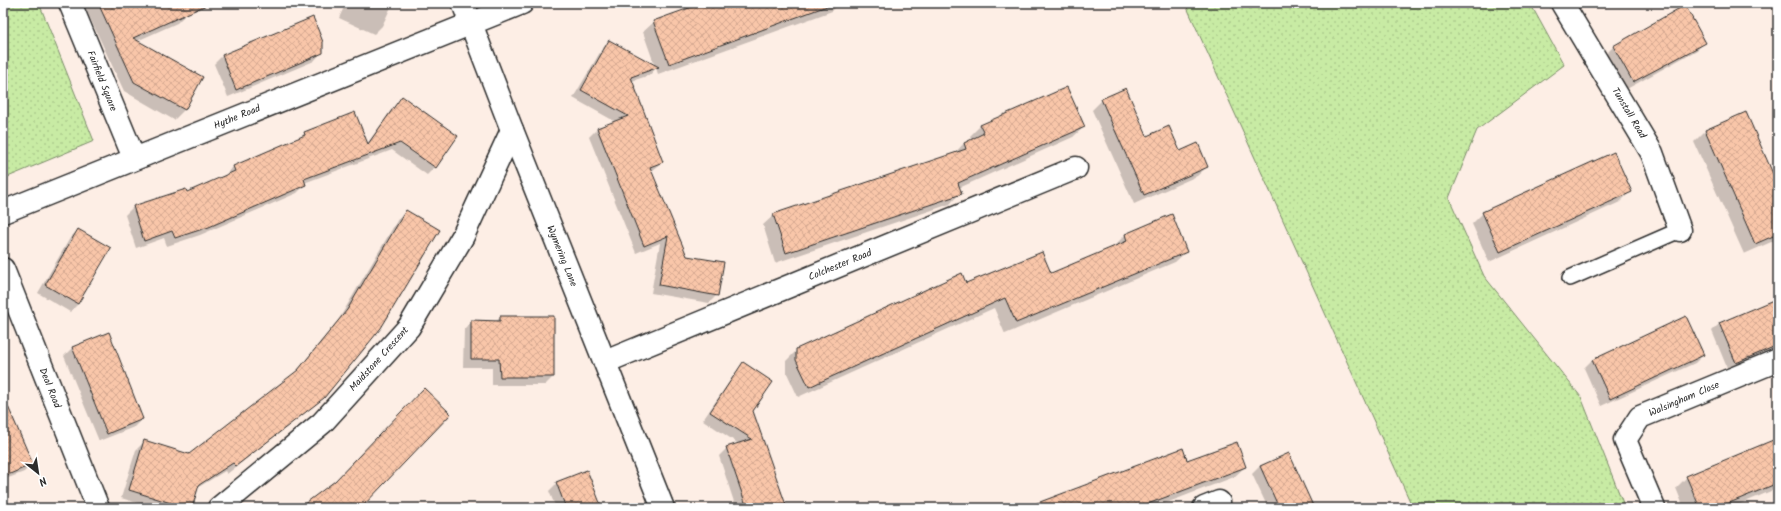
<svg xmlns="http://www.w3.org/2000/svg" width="1781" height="511" viewBox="0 0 1781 511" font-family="Kalam,sans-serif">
	<defs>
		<pattern id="grass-dots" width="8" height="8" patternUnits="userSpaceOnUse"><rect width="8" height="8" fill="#c8eba4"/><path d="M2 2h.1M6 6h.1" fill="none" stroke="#acca8d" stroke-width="1.8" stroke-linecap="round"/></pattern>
		<pattern id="building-cross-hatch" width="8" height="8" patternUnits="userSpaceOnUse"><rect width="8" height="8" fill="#f9c6a9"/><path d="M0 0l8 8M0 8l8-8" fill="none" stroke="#d6aa92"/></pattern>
	</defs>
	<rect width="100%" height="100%" fill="#fdeee5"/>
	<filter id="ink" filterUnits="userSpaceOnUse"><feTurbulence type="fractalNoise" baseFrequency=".025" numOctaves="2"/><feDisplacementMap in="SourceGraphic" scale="8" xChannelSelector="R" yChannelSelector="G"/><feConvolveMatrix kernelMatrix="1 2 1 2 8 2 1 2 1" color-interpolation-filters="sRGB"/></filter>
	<g filter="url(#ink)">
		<!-- grass -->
		<g fill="url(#grass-dots)" stroke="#7a8b68">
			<path d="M3 3H39L94 141 3 179Z"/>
			<path d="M1185 3H1530L1564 65 1477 130 1449 198 1484 276 1581 397 1625 508H1413Z"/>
		</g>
		<!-- shadow -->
		<g fill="#0003">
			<path d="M83 3H183L187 13 177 23 137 41 202 78 184 110 174 120 124 91Z"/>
			<path d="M346 3H393L382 26 374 34 339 18Z"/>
			<path d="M706 3H840L832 11 658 74 656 68 650 75 632 81 662 162 651 171 687 257 717 295 709 303 651 293 660 243 636 253 589 137 597 129 616 122 573 98 602 49 610 41 655 66 643 32 654 22Z"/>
			<path d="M1705 42 1697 50 1625 90 1606 54 1614 46Z"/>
			<path d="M322 52 314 61 228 97 214 64 222 56Z"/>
			<path d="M402 98 435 167 427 175 392 150 304 183 305 185 297 193 200 235 167 246 164 238 136 248 125 215 133 207 185 190 186 193 226 176 225 175 233 167 299 138 305 133 367 144 394 106Z"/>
			<path d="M1102 100 1147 137 1207 167 1197 176 1134 204 1092 110Z"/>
			<path d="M1745 114 1778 187V239L1744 254 1694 142 1705 131Z"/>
			<path d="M981 125 1084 127 1073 137 959 188 960 193 950 204 775 263 763 225 774 215 954 154 964 143 972 140 970 136Z"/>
			<path d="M1631 191 1620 202 1489 262 1472 224 1483 213Z"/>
			<path d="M406 211 324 397 315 405 227 474 225 471 197 488 191 508H154L121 498 136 450 144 442 189 456 294 374 339 319 398 219Z"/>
			<path d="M1171 216 1186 252 1175 262 1005 334 994 308 798 397 786 371V361L797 350 965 284 1050 275 1115 247 1114 246 1125 235Z"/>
			<path d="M78 230V304L70 312 38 293 70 238Z"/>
			<path d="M1778 299V349L1728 370 1712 331 1720 323Z"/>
			<path d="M501 317 553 377 545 385H492V367H463L464 329 472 321H496Z"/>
			<path d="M108 333 142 419 134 427 99 441 64 356 72 348Z"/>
			<path d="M1703 355 1695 363 1601 406 1584 368 1592 360Z"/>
			<path d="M744 364 752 411 785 508H736L719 456 727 448 739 444 703 420 736 372Z"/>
			<path d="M3 398 32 464 24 472 3 480Z"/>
			<path d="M1778 439V488L1731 508H1684L1676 488 1687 477Z"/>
			<path d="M1187 461 1245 467 1234 477 1153 508H1039Z"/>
			<path d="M1260 466 1313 508H1268L1252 474Z"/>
			<path d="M557 483 601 508H556L549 491Z"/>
		</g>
		<!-- building -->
		<g fill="url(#building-cross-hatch)" stroke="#2b2b2b">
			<path d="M98 3H211L133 38 203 77 185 110 134 82Z"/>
			<path d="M703 3H826L827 6 669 64 653 21Z"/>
			<path d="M1685 5 1706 43 1633 82 1613 46Z"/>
			<path d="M313 17 323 42V53L236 90 222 55Z"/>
			<path d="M609 40 659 67 631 77 663 162 650 167 687 256 724 262 718 296 659 285 668 236 644 246 597 128 628 116 581 90Z"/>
			<path d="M1067 87 1085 127 958 183 962 194 786 253 773 214 966 149 964 143 984 133 980 125Z"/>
			<path d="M1126 88 1147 136 1169 126 1180 151 1198 143 1208 167 1144 195 1101 99Z"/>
			<path d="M402 96 458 136 436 168 400 143 304 179 306 185 209 227 175 238 172 231 144 241 133 206 186 189 187 192 235 171 233 166 305 135 304 132 355 112 368 144Z"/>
			<path d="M1746 112 1778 185V234L1755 244 1705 130Z"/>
			<path d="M1614 152 1632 192 1500 252 1482 212Z"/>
			<path d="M406 210 440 230 381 328 324 398 236 466 233 463 199 485 192 508H187L129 490 144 440 189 454 298 370 347 310Z"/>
			<path d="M1172 214 1187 252 1016 323 1005 298 809 387 796 360V349L962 273 966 283 1042 252 1051 273 1127 241 1125 234Z"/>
			<path d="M78 229 111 248 78 304 45 285Z"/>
			<path d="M1778 298V345L1736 363 1719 323Z"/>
			<path d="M500 316H554V377H500L499 359H471V320L500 321Z"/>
			<path d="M1686 316 1704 355 1610 399 1592 360Z"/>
			<path d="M109 332 143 419 107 434 72 347Z"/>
			<path d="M743 362 773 382 753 411 787 508H747L726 447 752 439 710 412Z"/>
			<path d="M424 388 451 414 361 508H299L335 481Z"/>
			<path d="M3 395 33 464 3 477Z"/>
			<path d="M1778 438V483L1717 508H1700L1686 476Z"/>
			<path d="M1237 442 1246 467 1137 508H1032V505L1183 448 1187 460Z"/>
			<path d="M1289 453 1314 508H1279L1260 466Z"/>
			<path d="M587 470 602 508H566L556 482Z"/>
		</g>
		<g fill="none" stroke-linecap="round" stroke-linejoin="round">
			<defs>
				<path id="service" d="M1570 278 1680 230"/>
				<g id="minor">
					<path d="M70 3 134 158"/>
					<path d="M463 3 512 130 663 508"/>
					<path d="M1562 3 1652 153 1680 230"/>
					<path d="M3 212 522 3"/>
					<path d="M3 269 98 508"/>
					<path d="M605 362 1076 168"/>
					<path d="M219 508 322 423 409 327 463 236 512 130"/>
					<path d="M1204 508 1219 502"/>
					<path d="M1654 508 1625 440 1640 417 1778 360"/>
				</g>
			</defs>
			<!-- service casing -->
			<use href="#service" stroke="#2b2b2b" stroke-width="18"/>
			<!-- minor casing -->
			<use href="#minor" stroke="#2b2b2b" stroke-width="25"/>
			<!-- service -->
			<use href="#service" stroke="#fff" stroke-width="15"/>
			<!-- minor -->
			<use href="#minor" stroke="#fff" stroke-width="22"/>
		</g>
	</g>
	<g text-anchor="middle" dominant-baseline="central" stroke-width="3.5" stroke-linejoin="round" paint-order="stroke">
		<!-- street labels -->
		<g font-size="10" fill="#2b2b2b" stroke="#fff">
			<text transform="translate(102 81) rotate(68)">Fairfield Square</text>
			<text transform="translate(1629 113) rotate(59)">Tunstall Road</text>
			<text transform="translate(237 117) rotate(-22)">Hythe Road</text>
			<text transform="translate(562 256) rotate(68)">Wymering Lane</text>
			<text transform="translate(840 265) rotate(-22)">Colchester Road</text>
			<text transform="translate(379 359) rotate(-48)">Maidstone Crescent</text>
			<text transform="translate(50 388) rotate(68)">Deal Road</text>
			<text transform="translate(1684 399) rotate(-23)">Walsingham Close</text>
		</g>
	</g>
	<!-- margin -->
	<rect width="1781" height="511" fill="none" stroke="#fff" stroke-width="16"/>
	<rect x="8" y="8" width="1765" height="495" fill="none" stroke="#2b2b2b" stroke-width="1.5" filter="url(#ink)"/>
	<!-- north arrow -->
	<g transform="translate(38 473) rotate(150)" stroke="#ffffff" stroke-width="3" paint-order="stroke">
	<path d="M0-3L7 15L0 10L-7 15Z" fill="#2b2b2b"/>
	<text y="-6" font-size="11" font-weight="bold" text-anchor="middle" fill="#2b2b2b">N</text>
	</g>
</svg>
